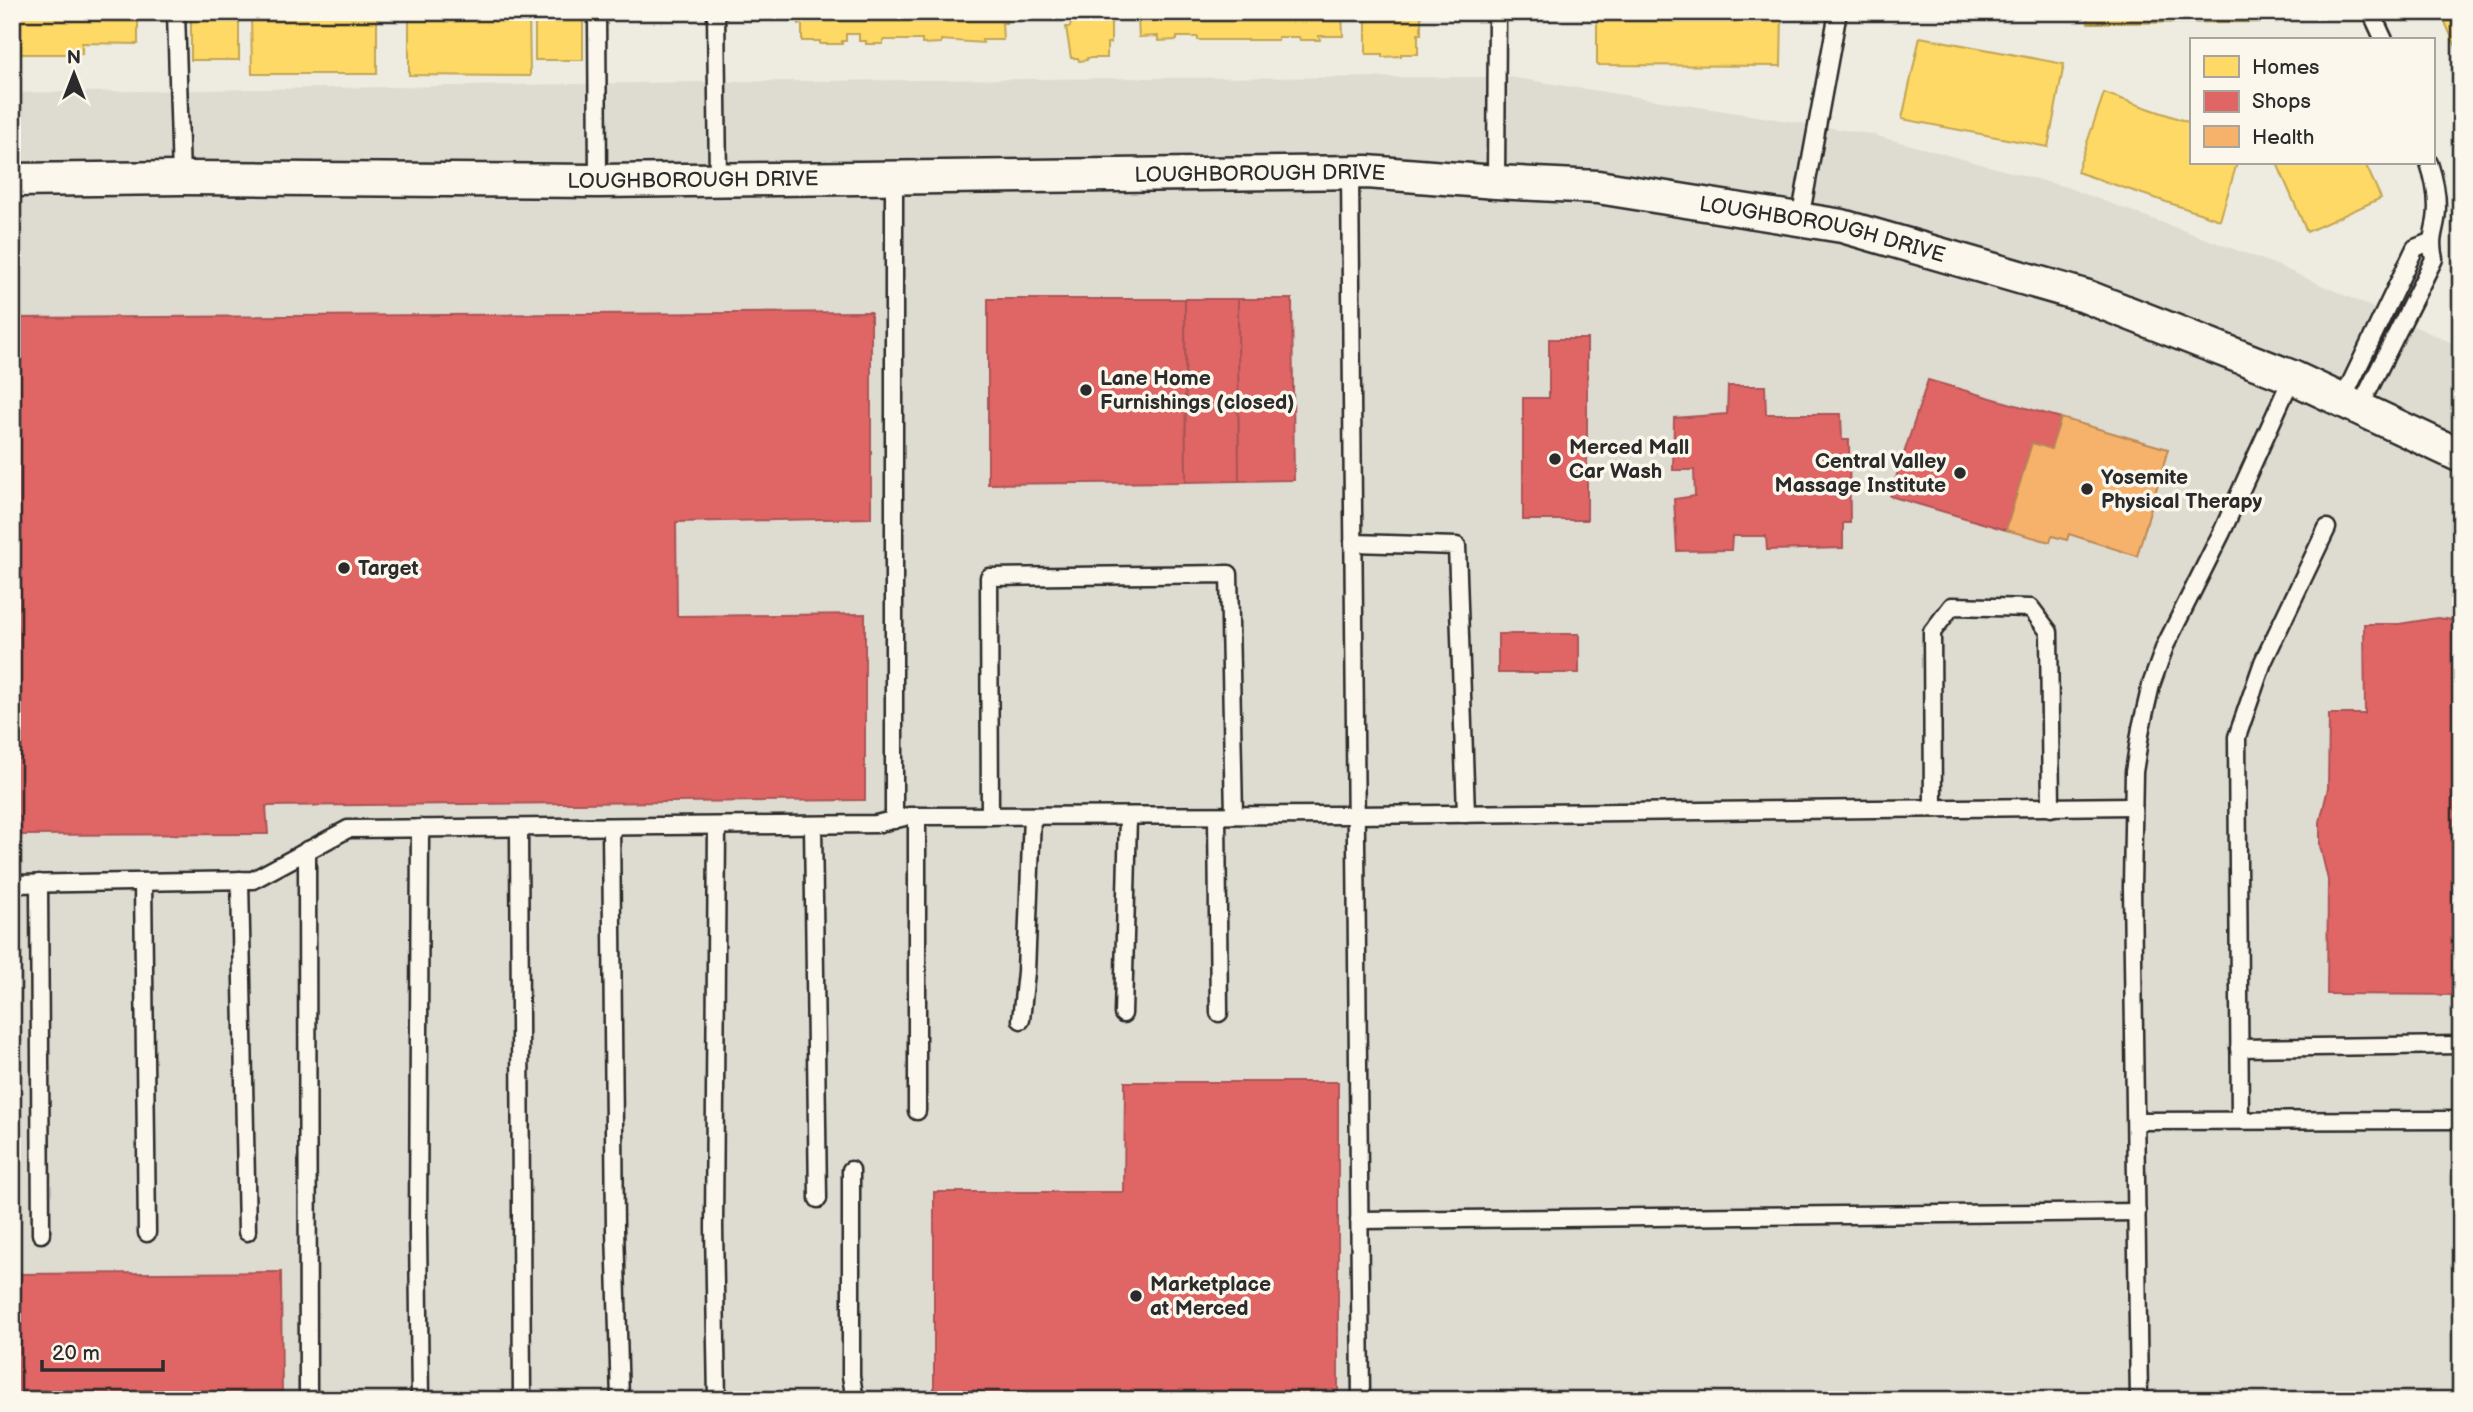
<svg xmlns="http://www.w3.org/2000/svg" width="2473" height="1412" viewBox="0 0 2473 1412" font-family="'Balsamiq Sans',sans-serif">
	<rect width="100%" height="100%" fill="#eeebe0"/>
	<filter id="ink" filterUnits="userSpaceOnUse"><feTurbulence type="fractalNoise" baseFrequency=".0143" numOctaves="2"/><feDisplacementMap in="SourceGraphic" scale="14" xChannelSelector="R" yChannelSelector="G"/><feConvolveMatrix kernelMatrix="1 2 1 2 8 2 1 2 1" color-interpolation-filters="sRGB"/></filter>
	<g filter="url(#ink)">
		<!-- built -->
		<path fill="#dedbd1" d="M1509 77 1870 134 2066 187 2274 264 2461 347V1400H12V93L698 82 1137 78Z"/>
		<!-- homes -->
		<g fill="#ffd966" stroke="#bfa554" stroke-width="2">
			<path d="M12 12H138V44L82 43V54H16V44H12Z"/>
			<rect x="191" y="12" width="48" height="48"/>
			<path d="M251 12H377V74H252Z"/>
			<path d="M409 12H529L530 76 409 75Z"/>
			<rect x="535" y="12" width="48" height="48"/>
			<path d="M798 12H1006V23H1002L1003 40H982L983 43 941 40V43L922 44V40H883V44H866V41H859V34H846V41H842V44H820V41H802V25L799 24Z"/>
			<path d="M1073 12H1104V18H1109V22H1111V43H1107V58H1087V60L1079 61 1078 58H1071L1066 27H1070Z"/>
			<path d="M1134 12H1342L1343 36H1319L1320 40H1300L1299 37H1278V40H1198V37H1177V40L1158 41V36L1139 37 1138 20H1134Z"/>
			<path d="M1366 12H1418L1421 14V34H1418V54H1401V56L1382 57V54H1366Z"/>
			<path d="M1597 12H1782L1781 66 1597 65Z"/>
			<path d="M2088 12H2277V22L2088 23Z"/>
			<path d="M2461 12V58L2444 20Z"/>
			<path d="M1920 37 2064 64 2048 147 1902 119Z"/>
			<path d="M2104 93 2191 123V163H2237L2220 220 2077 172Z"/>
			<path d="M2277 163H2365L2381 198 2307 232Z"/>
		</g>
		<!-- shops -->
		<g fill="#e06666" stroke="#aa5454" stroke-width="2">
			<path d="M988 299H1185L1186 482 988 484Z"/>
			<path d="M1185 299H1238L1239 481 1186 482Z"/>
			<path d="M1238 299H1292L1294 480 1239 481Z"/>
			<path d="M871 312V518L676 522 677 616 865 614V800L266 806 268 834 12 835V318Z"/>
			<path d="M1549 339H1587V520H1523V398H1549Z"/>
			<path d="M1928 380 2061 418 2051 449 2032 443 2006 530 1890 496Z"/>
			<path d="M1728 386H1765L1766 414H1841L1842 440H1849L1850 523H1843V548L1767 550 1766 536H1732L1731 550 1677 551 1674 499 1695 496 1694 470H1673L1674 418 1727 414Z"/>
			<path d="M2437 618 2461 621V995L2327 994 2328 880 2320 846V822L2328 788 2329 714H2365L2364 624H2399Z"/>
			<rect x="1498" y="634" width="81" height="39"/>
			<path d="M1125 1082H1338V1400H934V1192H1124Z"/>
			<path d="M281 1272 282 1400H12V1274Z"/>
		</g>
		<!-- health -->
		<path fill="#f6b26b" stroke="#b98a58" stroke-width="2" d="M2061 418 2168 449 2137 556 2069 534 2067 540 2052 536 2050 542 2006 530 2032 443 2051 449Z"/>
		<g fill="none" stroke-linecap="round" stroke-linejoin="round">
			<defs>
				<g id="lane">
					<path d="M176 12 181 178"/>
					<path d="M597 12 598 181"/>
					<path d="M716 12 718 180"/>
					<path d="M2371 12 2384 40"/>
					<path d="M1350 173 1361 1400"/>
					<path d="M894 178V820"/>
					<path d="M1496 182 1497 12"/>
					<path d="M1800 219 1838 12"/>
					<path d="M2342 401 2415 248 2430 242"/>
					<path d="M2359 409 2434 259C2430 240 2433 237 2436 220 2439 200 2435 181 2429 163"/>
					<path d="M1353 543 1457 546 1466 814"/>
					<path d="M1933 808 1932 632 1952 606 2031 608 2049 632 2051 808"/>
					<path d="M917 816V1111"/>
					<path d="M990 816 989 577 1229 574 1234 815"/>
					<path d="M1217 816 1219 1013"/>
					<path d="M813 825 818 1199"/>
					<path d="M717 826 714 1228 717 1400"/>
					<path d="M611 827 615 1229 620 1400"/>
					<path d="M420 828 418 1231 420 1400"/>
					<path d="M519 828 522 1400"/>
					<path d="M307 850 308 1400"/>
					<path d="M240 880 247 1232"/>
					<path d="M143 882 147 1233"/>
					<path d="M39 883 41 1234"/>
					<path d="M12 884 253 880 348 829 876 824 909 816 1355 815 2133 806"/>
					<path d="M1123 1014 1128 816"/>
					<path d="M1021 1020 1026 972 1032 816"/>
					<path d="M2239 1048 2461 1045"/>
					<path d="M2240 1120 2237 737 2263 662 2327 528"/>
					<path d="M2136 1121 2461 1120"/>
					<path d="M851 1170V1376L855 1400"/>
					<path d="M1359 1220 2137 1212"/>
					<path d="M2139 1400 2132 887 2134 772 2141 728 2151 685 2165 646 2222 532 2292 377"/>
				</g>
				<g id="street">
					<path id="s1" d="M12 180 181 178 598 181 1367 172 1496 182 1598 187 1842 226 2085 296 2292 377 2461 456"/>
				</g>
			</defs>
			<!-- lane casing -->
			<use href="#lane" stroke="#2b2b2b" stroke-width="21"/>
			<!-- street casing -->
			<use href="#street" stroke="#2b2b2b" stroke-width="37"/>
			<!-- lane -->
			<use href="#lane" stroke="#fbf7ec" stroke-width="16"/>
			<!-- street -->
			<use href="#street" stroke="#fbf7ec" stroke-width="32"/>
		</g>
	</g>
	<!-- markers -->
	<g fill="#2b2b2b" stroke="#fbf7ec" stroke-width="2.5">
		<circle cx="1086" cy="390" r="7"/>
		<circle cx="1555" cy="459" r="7"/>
		<circle cx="1960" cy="473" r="7"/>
		<circle cx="2087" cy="489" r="7"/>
		<circle cx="344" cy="568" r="7"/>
		<circle cx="1136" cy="1296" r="7"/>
	</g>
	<g text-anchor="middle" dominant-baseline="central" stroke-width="7" stroke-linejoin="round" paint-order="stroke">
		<!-- street labels -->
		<g font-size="21" fill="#2b2b2b" stroke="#fbf7ec">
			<text stroke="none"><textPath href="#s1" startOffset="1248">LOUGHBOROUGH DRIVE</textPath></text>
			<text stroke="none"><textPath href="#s1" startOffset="681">LOUGHBOROUGH DRIVE</textPath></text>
			<text stroke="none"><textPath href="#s1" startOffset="1815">LOUGHBOROUGH DRIVE</textPath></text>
		</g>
		<!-- poi labels -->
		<g font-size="21" font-weight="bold" fill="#2b2b2b" stroke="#fbf7ec" text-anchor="start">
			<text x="1100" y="378">Lane Home<tspan x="1100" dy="24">Furnishings (closed)</tspan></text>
			<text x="1569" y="447">Merced Mall<tspan x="1569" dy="24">Car Wash</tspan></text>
			<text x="1946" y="461" text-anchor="end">Central Valley<tspan x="1946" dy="24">Massage Institute</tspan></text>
			<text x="2101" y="477">Yosemite<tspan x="2101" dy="24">Physical Therapy</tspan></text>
			<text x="358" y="568">Target</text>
			<text x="1150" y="1284">Marketplace<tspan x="1150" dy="24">at Merced</tspan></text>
		</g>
	</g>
	<!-- margin -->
	<rect width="2473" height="1412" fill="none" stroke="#fbf7ec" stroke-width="42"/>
	<rect x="21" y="21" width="2431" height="1370" fill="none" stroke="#2b2b2b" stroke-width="2.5" filter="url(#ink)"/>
	<!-- legend -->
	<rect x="2190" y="38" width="245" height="126" fill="#fbf7ec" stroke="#a8a59f" stroke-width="2"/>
	<rect x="2204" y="56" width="35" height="21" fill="#ffd966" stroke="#a8a59f" stroke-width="2"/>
	<text x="2252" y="74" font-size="21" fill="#2b2b2b">Homes</text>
	<rect x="2204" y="91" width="35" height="21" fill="#e06666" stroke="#a8a59f" stroke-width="2"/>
	<text x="2252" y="108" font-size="21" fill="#2b2b2b">Shops</text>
	<rect x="2204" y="126" width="35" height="21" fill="#f6b26b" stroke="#a8a59f" stroke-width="2"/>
	<text x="2252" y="144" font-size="21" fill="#2b2b2b">Health</text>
	<!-- north arrow -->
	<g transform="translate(74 74)" stroke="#fbf7ec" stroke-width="5" paint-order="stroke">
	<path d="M0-5L12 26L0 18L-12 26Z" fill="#2b2b2b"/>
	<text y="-10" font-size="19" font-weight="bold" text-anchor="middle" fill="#2b2b2b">N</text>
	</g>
	<!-- scale -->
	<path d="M42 1360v10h121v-10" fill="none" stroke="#2b2b2b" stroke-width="3.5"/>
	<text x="52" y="1360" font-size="21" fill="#2b2b2b" stroke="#fbf7ec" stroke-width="5" paint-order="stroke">20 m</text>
</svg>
